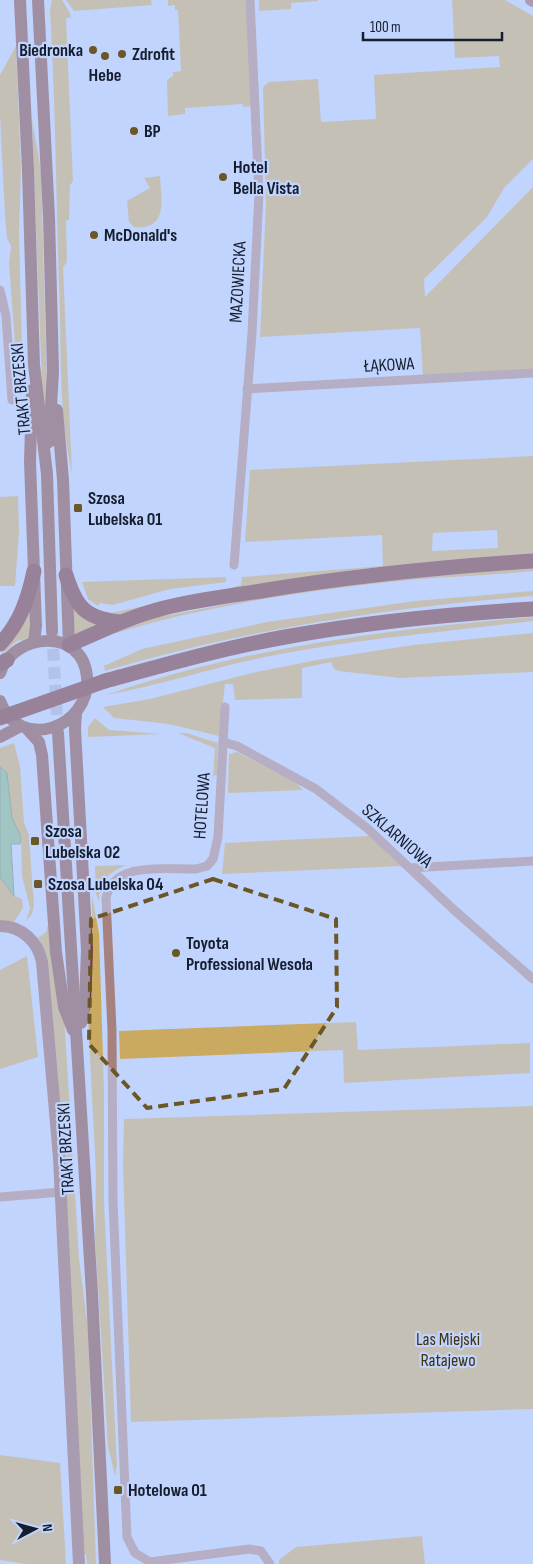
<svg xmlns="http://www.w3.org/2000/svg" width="533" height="1564" viewBox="0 0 533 1564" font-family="'Sofia Sans Condensed',sans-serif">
	<rect width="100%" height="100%" fill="#c1d4fd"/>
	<!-- green -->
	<g fill="#caa960" fill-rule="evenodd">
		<path d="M52 0H62L70 13 71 18H66L73 181 70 185 69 220 66 221 67 262 63 267 72 473C60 420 61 365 60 311 56 211 56 111 50 11Z"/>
		<path d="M66 0H151L152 5 74 11Z"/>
		<path d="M168 0H247L251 106 243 107V104L185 108V114L168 116 167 80 173 76V72L181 71 178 10H175V5L168 6Z"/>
		<path d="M259 0H318V1L291 3V9L259 11Z"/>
		<path d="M452 0H505L533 16V159L504 188 487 217 424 279 425 297 533 187V371L423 377 420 328 260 337 266 202 263 87 269 82 318 79 321 122 376 119 374 75 500 67 499 56 455 58Z"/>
		<path d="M16 46 21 168 19 233 23 385 15 343 9 264 11 246 7 238 5 216 0 116V75Z"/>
		<path d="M32 119 41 171 47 384 46 424 42 384Z"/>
		<path d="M160 176C161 200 169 230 134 227L129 222 127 201 150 188 144 178Z"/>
		<path d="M533 456V556L360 569 268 583 118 616 106 614 227 589 241 585 242 577 383 566 382 535 245 542 250 470ZM497 530 498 548 432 551 433 533Z"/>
		<path d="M18 496 19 532 15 586H0V497Z"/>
		<path d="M533 567V571C497 575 457 576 420 579 314 589 205 605 102 637L158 617 320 587Z"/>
		<path d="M226 577V582L170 589 113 605 100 603 98 606 88 599 82 582Z"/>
		<path d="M533 591V596C384 608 248 629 105 671L104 666 142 649 267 622 415 601Z"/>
		<path d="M32 603 31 638 17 641 0 656Z"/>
		<path d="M73 605 100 623 74 637Z"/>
		<path d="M533 617V621C443 632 354 639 265 657 211 668 160 685 106 695 242 648 389 629 533 617Z"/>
		<path d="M533 633V672L400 678 339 671 334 669 331 662 302 668V698L235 700 233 684H225L219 736 169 724 114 718 103 707 150 699 252 673 317 660 413 645Z"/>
		<path d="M95 718 109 730 161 734 88 737V727Z"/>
		<path d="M178 733H186L218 743 217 774 213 777 215 748Z"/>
		<path d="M14 743 20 766 24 823 29 835 34 906 32 914 26 921 30 908 22 876 21 837 12 818 7 773 0 767V748Z"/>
		<path d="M237 752 294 781 303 790 228 793 229 754Z"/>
		<path d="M370 836 402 866 222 874 225 843Z"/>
		<path d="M127 865C108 872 100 881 99 901L96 894 95 866Z"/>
		<path d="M0 877 14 896 22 899 23 908 14 922 0 920Z"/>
		<path d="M92 895 99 933 104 1089V1202L117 1466 115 1476 108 1447 95 1239 96 1173 87 1001 92 973Z"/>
		<path d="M48 925 64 1015 79 1258 88 1329 96 1564H87L86 1554H82L48 965 46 954 38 938 46 932Z"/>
		<path d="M27 956 38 1057 0 1069V970Z"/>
		<path d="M356 1022 358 1050 530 1043V1073L344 1083 343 1050 120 1059 119 1031Z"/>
		<path d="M533 1106V1409L131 1422 123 1164 124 1119Z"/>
		<path d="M0 1455 60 1463 66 1564H26L0 1560Z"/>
		<path d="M422 1536 425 1564H279V1560L296 1547Z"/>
	</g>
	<!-- water -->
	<path fill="#7ab47c" stroke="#5c8765" d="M0 767 7 773 12 818 21 837 20 844H11L14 896 0 877Z"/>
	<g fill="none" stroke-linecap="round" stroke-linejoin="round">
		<!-- primary-tunnel -->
		<path stroke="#9fafd4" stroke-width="12" stroke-dasharray="12 6" stroke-linecap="butt" d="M52 631 58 733"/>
		<!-- street -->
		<g stroke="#a6817e" stroke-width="9">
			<path d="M0 290 6 316 12 400"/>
			<path d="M247 389 533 373"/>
			<path d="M234 565 252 333 259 194 250 0"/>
			<path d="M225 707 218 837 213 859 207 866 196 869C166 870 114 860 106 898L112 1030 113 1201 127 1537 135 1553 150 1562 249 1549 261 1551 270 1564"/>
			<path d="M223 742 237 746 316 789 367 828 453 909 533 979"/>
			<path d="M410 868 533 861"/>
			<path d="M0 1197 61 1192"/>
		</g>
		<!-- secondary -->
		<g stroke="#8c5954" stroke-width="12">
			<path d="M531 0 533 1"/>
			<path d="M0 926C22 926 38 942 42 962L59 1158 79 1564"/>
		</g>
		<!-- primary -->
		<g stroke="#793c37" stroke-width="12">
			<path d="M20 0 28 170 34 365 47 474 52 631"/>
			<path d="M38 0 49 217 53 371 49 442"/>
			<path d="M32 390 30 462 36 626 34 642"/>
			<path d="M57 410 63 480 69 645"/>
			<path d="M0 673C14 632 83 627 87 677 91 728 19 753 0 701"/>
			<path d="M76 712 75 729 87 950 85 1003 81 1023"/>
			<path d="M28 730 39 742 42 755 56 952 64 1007 73 1030"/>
			<path d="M58 733 92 1294 105 1564"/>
			<path d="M0 737 19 727"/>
		</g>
		<!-- highway -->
		<g stroke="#67201f" stroke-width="15">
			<path d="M66 575C76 607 85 618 119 622"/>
			<path d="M0 644C20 623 28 599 34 571"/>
			<path d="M69 645C101 631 129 617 164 608 196 600 229 596 261 591 352 576 442 567 533 561"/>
			<path d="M0 664 7 660"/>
			<path d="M105 681C164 665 224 648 285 637 367 622 450 614 533 609"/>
		</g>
		<!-- highway-bridge -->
		<path stroke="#67201f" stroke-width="15" d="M0 718 105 681"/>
	</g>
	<!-- marked area -->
	<path d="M0 0H533V1564H0ZM213 879 336 919 337 1007 284 1089 147 1108 89 1044 91 919Z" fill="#c1d4fd" fill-opacity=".55" fill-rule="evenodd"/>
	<path fill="none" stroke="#6b5625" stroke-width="4" stroke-dasharray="10 6" stroke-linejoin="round" d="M213 879 336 919 337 1007 284 1089 147 1108 89 1044 91 919Z"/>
	<!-- markers -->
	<g fill="#6b5625" stroke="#c1d4fd" stroke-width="2">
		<circle cx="93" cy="50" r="5"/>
		<circle cx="122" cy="54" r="5"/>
		<circle cx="105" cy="56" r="5"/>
		<circle cx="134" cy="131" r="5"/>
		<circle cx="223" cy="177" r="5"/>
		<circle cx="94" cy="235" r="5"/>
		<rect x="73" y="503" width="10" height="10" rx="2.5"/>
		<rect x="30" y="836" width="10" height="10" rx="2.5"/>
		<rect x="33" y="879" width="10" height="10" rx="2.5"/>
		<circle cx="176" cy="953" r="5"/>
		<rect x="113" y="1485" width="10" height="10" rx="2.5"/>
	</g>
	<g text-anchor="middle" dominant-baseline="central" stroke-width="4.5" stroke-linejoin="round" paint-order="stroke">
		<!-- poi labels -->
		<g font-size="18" font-weight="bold" fill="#151d2f" stroke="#c1d4fd" text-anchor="start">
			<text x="83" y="50" text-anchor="end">Biedronka</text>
			<text x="132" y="54">Zdrofit</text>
			<text x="105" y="75" text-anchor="middle">Hebe</text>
			<text x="144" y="131">BP</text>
			<text x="233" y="167">Hotel<tspan x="233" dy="21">Bella Vista</tspan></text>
			<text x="104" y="235">McDonald's</text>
			<text x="88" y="498">Szosa<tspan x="88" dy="21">Lubelska 01</tspan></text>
			<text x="45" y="831">Szosa<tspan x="45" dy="21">Lubelska 02</tspan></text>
			<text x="48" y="884">Szosa Lubelska 04</text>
			<text x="186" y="943">Toyota<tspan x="186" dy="21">Professional Wesoła</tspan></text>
			<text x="128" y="1490">Hotelowa 01</text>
		</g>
		<!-- street labels -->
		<g font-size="18" fill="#151d2f" stroke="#c1d4fd">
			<text transform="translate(238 282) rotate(-87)">MAZOWIECKA</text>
			<text transform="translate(389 365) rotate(-3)">ŁĄKOWA</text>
			<text transform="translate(21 389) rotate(-95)">TRAKT BRZESKI</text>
			<text transform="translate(202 806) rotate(-86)">HOTELOWA</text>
			<text transform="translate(397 836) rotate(41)">SZKLARNIOWA</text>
			<text transform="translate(66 1149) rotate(-93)">TRAKT BRZESKI</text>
		</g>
		<!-- park labels -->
		<g font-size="18" fill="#413211" stroke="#c1d4fd">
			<text x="448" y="1339">Las Miejski<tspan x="448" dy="21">Ratajewo</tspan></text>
		</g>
	</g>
	<!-- north arrow -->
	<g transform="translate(35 1529) rotate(84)" stroke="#c1d4fd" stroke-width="4" paint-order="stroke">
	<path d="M0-4L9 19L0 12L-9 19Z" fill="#151d2f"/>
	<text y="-8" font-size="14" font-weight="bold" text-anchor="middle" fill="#151d2f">N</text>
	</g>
	<!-- scale -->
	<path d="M363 32v8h139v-8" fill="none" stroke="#151d2f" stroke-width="2.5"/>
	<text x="370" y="32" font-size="15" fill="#151d2f" stroke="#c1d4fd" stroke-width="4" paint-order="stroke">100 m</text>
</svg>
